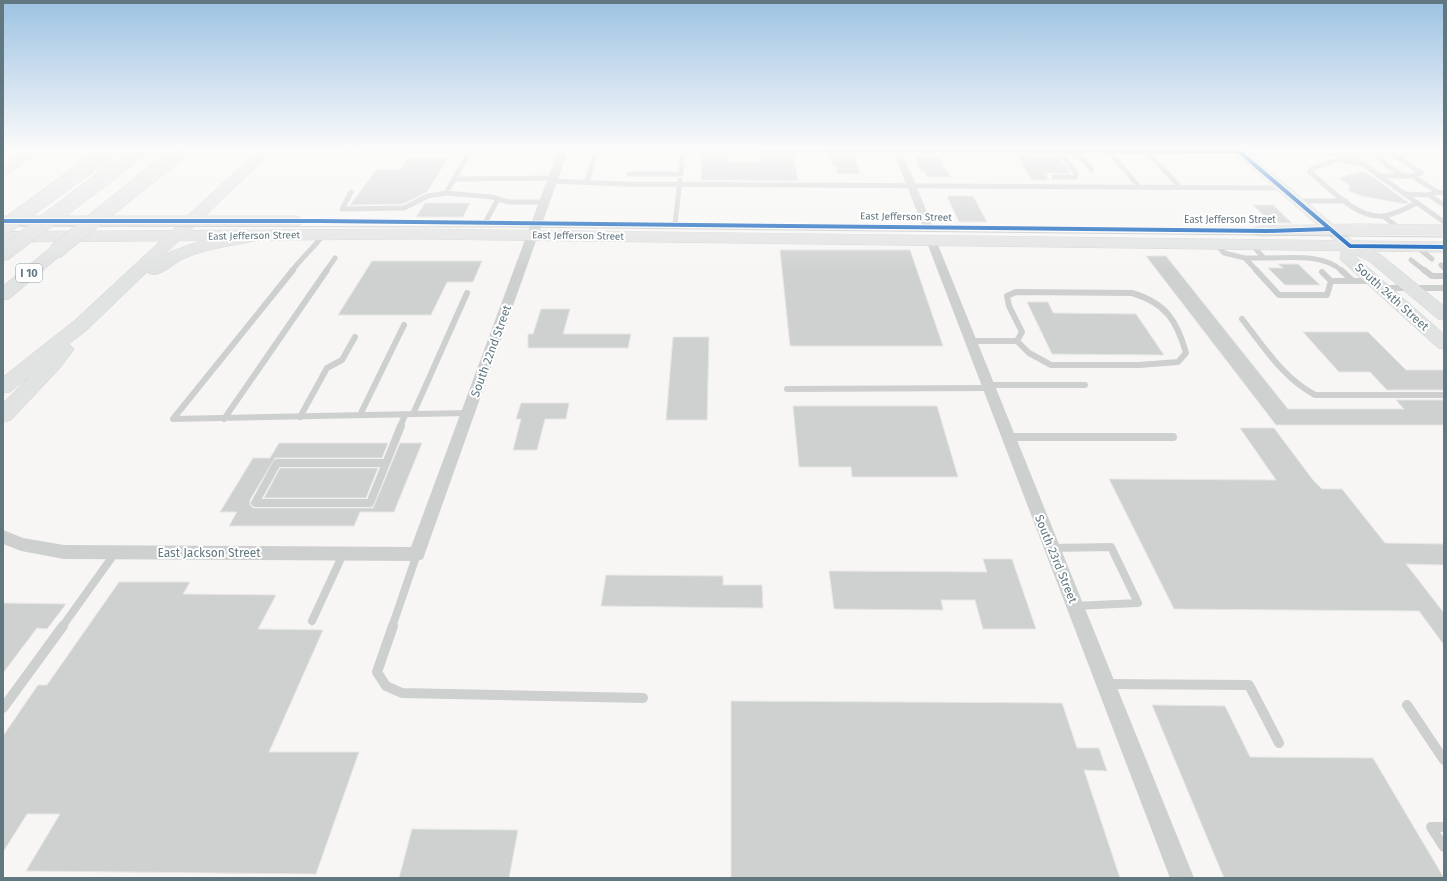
<svg xmlns="http://www.w3.org/2000/svg" width="1447" height="881" viewBox="0 0 1447 881" font-family="'Fira Sans',sans-serif">
	<rect width="100%" height="100%" fill="#f7f6f5"/>
	<!-- building -->
	<g fill="#cfd1d1" stroke="#e6e6e5">
		<path d="M702 154H727V161H760L759 154H793L798 181 701 180Z"/>
		<path d="M829 154H854L860 174H837L836 166H832Z"/>
		<path d="M1016 154H1031L1033 157H1058L1071 173H1044L1049 180H1032Z"/>
		<path d="M915 157H940L950 177H927L925 172H921Z"/>
		<path d="M408 158H448L427 192 403 204 350 205 376 170H400Z"/>
		<path d="M1360 172 1367 173 1409 203 1405 204 1362 196 1349 191 1350 186 1339 178Z"/>
		<path d="M947 196H973L987 222H959Z"/>
		<path d="M425 203H470L463 217H416Z"/>
		<path d="M1253 205H1273L1292 223H1272Z"/>
		<path d="M780 250H910L943 346H790Z"/>
		<path d="M1146 256H1166L1288 409H1404L1396 400H1444V425H1276Z"/>
		<path d="M372 261H482L473 282H447L431 315H338Z"/>
		<path d="M1278 264H1298L1320 285H1285L1268 268H1283Z"/>
		<path d="M1027 302H1048L1053 313 1136 314 1164 355 1052 354Z"/>
		<path d="M541 309H570L563 334H631L628 348H528V334H533Z"/>
		<path d="M1303 332H1368L1406 370H1444V390H1387L1370 372H1339Z"/>
		<path d="M673 337H709L707 420H666Z"/>
		<path d="M521 403H569L566 419H545L537 450H513L521 419H516Z"/>
		<path d="M793 406H937L958 477H852L851 467H799Z"/>
		<path d="M1240 428H1274L1313 480 1322 489H1342L1385 543 1444 544V565L1406 564 1444 613V645L1419 611 1174 609 1109 479 1276 480Z"/>
		<path d="M279 443H388L382 458H275L250 500V505L253 508H373L400 443H422L394 512H360L354 526H229L237 512H220L253 458H270Z"/>
		<path d="M280 468H378L366 498H264Z"/>
		<path d="M983 559H1012L1036 629H983L975 600H941L943 610 834 609 829 571 987 572Z"/>
		<path d="M606 575 723 576V585H762L763 608 601 606Z"/>
		<path d="M119 582H190L183 594 276 595 258 629 323 630 269 752H359L316 874 26 871 60 814H27L3 852V736L38 685H47Z"/>
		<path d="M3 603 66 604 47 629 37 628 3 673Z"/>
		<path d="M731 701 1062 703 1077 748H1099L1107 771 1084 770 1120 878H731Z"/>
		<path d="M1152 705 1225 706 1250 757 1373 758 1444 878H1224Z"/>
		<path d="M412 829 518 830 509 878H399Z"/>
	</g>
	<g fill="none" stroke-linecap="round" stroke-linejoin="round">
		<defs>
			<path id="secondary" d="M1229 148H1243L1355 243 1381 255 1444 306V320L1438 319 1369 261 1356 255V257L1444 334V349L1438 348 1342 261 1340 258 1342 247Z"/>
			<g id="primary">
				<path d="M173 148H292L290 151 285 152H180L175 151Z"/>
				<path d="M340 148H1379L1444 149V157L1181 153 347 152 342 151Z"/>
				<path d="M3 216H296L301 218 304 221 301 224 296 226H3Z"/>
				<path d="M1359 224 1444 225V235L1359 234 1260 236 1254 234 1252 231 1254 228 1260 226Z"/>
				<path d="M420 229 1444 242V252L420 239 3 242V232Z"/>
			</g>
			<g id="motorway">
				<path d="M30 148H46L8 174 3 175V165Z"/>
				<path d="M261 148H276L164 255C184 245 240 227 262 233L264 236 262 239C236 246 210 247 185 258 174 262 158 281 147 272L88 329 69 344 74 349 60 368 11 420 3 422V403L31 375 10 392 3 393V377L74 321Z"/>
				<path d="M55 247 61 249 63 252 61 255 9 299 3 300V286L49 249Z"/>
			</g>
		</defs>
		<!-- secondary casing -->
		<use href="#secondary" stroke="#d0d3d4" stroke-width="1"/>
		<!-- primary casing -->
		<use href="#primary" stroke="#d3d4d3" stroke-width="1"/>
		<!-- motorway casing -->
		<use href="#motorway" stroke="#d3d4d4" stroke-width="1"/>
		<!-- service-far3 -->
		<g stroke="#ced0d0" stroke-width="5">
			<path d="M472 148 454 179 553 178"/>
			<path d="M1070 149 1074 154 1081 157 1092 170"/>
			<path d="M1107 149 1139 187"/>
			<path d="M1144 149 1180 187"/>
			<path d="M1335 152 1343 158 1311 169 1310 172C1328 187 1357 219 1383 216 1395 215 1407 207 1418 203"/>
			<path d="M1346 152 1444 222"/>
			<path d="M1391 152 1421 173 1413 176"/>
			<path d="M1378 158 1402 176"/>
			<path d="M1341 160 1360 164"/>
			<path d="M629 174H681L683 149"/>
			<path d="M1379 176H1413L1437 192 1444 193"/>
			<path d="M1054 177H1075L1076 173 1057 149"/>
			<path d="M454 179 446 193 492 197 508 202H545"/>
			<path d="M552 181 624 184 1281 188"/>
			<path d="M587 182 594 157"/>
			<path d="M351 192 342 209 404 208 428 196 446 193"/>
			<path d="M1405 194 1429 195 1437 192"/>
			<path d="M1429 195 1444 205"/>
			<path d="M1296 201H1346"/>
			<path d="M1383 216 1400 229"/>
			<path d="M485 223 498 199"/>
			<path d="M675 224 680 180"/>
			<path d="M1217 245 1224 253 1245 258 1257 271"/>
			<path d="M1417 247 1432 259"/>
			<path d="M1245 258H1264L1252 245"/>
			<path d="M1264 258C1289 258 1323 253 1342 271"/>
			<path d="M1411 260 1425 271"/>
			<path d="M1441 265 1444 268"/>
			<path d="M292 271C302 257 313 249 323 235"/>
			<path d="M326 271 335 258"/>
		</g>
		<!-- service-far2 -->
		<g stroke="#ced0d0" stroke-width="6">
			<path d="M293 270 173 419 468 413"/>
			<path d="M1256 270 1279 295H1327L1331 281 1322 272"/>
			<path d="M1341 270 1353 281"/>
			<path d="M1424 270 1432 276H1444"/>
			<path d="M1331 281H1373"/>
			<path d="M1382 288H1444"/>
			<path d="M1016 292 1132 293C1166 303 1177 321 1186 353L1178 362 1139 365H1051L1029 353 1017 341 1022 332 1009 306 1007 296Z"/>
			<path d="M1242 319C1264 347 1283 378 1315 395H1444"/>
			<path d="M970 341H1017"/>
			<path d="M987 385H1085"/>
			<path d="M787 389 988 388"/>
			<path d="M413 414 467 293"/>
			<path d="M360 415 404 325"/>
			<path d="M300 417 327 368 342 360 355 337"/>
			<path d="M224 419 327 270"/>
			<path d="M400 427 405 415"/>
		</g>
		<!-- service-far1 -->
		<g stroke="#ced0d0" stroke-width="8">
			<path d="M1008 437H1173"/>
			<path d="M385 463H277L255 503H370L401 426"/>
			<path d="M1052 548 1111 547 1138 603 1074 606"/>
			<path d="M312 621 343 554"/>
			<path d="M62 627 115 553"/>
			<path d="M392 627 417 554"/>
		</g>
		<!-- service -->
		<g stroke="#ced0d0" stroke-width="10">
			<path d="M393 626 377 672 386 686 402 693 643 698"/>
			<path d="M1106 684 1249 685 1279 743"/>
			<path d="M1407 705 1444 760"/>
			<path d="M3 708 63 626"/>
			<path d="M1444 827H1431L1444 847"/>
		</g>
		<!-- minor -->
		<g fill="#ced0d0" fill-rule="evenodd">
			<path d="M559 148H569L423 559 417 561 64 559 21 551 3 544V530L23 538 64 545 411 547Z"/>
			<path d="M892 148 901 149 933 227 932 229H924L923 227Z"/>
			<path d="M931 237 936 240 1194 878H1170L926 240Z"/>
		</g>
		<!-- secondary -->
		<use href="#secondary" fill="#e1e2e2" fill-rule="evenodd"/>
		<!-- primary -->
		<use href="#primary" fill="#e1e2e2" fill-rule="evenodd"/>
		<!-- motorway -->
		<use href="#motorway" fill="#e1e2e2" fill-rule="evenodd"/>
		<!-- tram -->
		<path stroke="#c3c6c6" stroke-width="1" d="M3 226 513 227 1444 237"/>
		<defs>
			<g id="motorway-bridge">
				<path d="M3 228 113 148"/>
				<path d="M55 252 184 148"/>
				<path d="M3 254 143 148"/>
			</g>
		</defs>
		<!-- motorway-bridge casing -->
		<use href="#motorway-bridge" stroke="#d3d4d4" stroke-width="16" stroke-linecap="butt"/>
		<!-- motorway-bridge -->
		<use href="#motorway-bridge" stroke="#e1e2e2" stroke-width="15"/>
		<defs>
			<g id="cycleway">
				<path d="M180 148H285"/>
				<path d="M347 148 1238 151"/>
				<path d="M1235 148 1350 246 1444 247"/>
				<path d="M3 221H319L1268 231 1329 229"/>
			</g>
		</defs>
		<!-- cycleway casing -->
		<use href="#cycleway" stroke="#fff" stroke-width="5.5"/>
		<!-- cycleway -->
		<use href="#cycleway" stroke="#0057b8" stroke-width="4"/>
	</g>
	<!-- sky -->
	<linearGradient id="sky" x2="0" y2="1"><stop stop-color="#9dc2e2"/><stop offset="0.55" stop-color="#fbfbfa"/><stop offset="1" stop-color="#fbfbfa" stop-opacity="0"/></linearGradient>
	<rect width="1447" height="271" fill="url(#sky)"/>
	<g text-anchor="middle" dominant-baseline="central" stroke-width="4" stroke-linejoin="round" paint-order="stroke">
		<!-- far-street labels -->
		<g font-size="10" fill="#617881" stroke="#fff">
			<text transform="translate(906 217) rotate(1)">East Jefferson Street</text>
			<text x="1230" y="220">East Jefferson Street</text>
			<text transform="translate(254 236) rotate(-1)">East Jefferson Street</text>
			<text transform="translate(578 236) rotate(1)">East Jefferson Street</text>
		</g>
		<!-- shield labels -->
		<rect fill="#fff" stroke="#90a0a7" stroke-width="1" x="16" y="264" width="26" height="18" rx="3"/>
		<g font-size="11" font-weight="bold" fill="#617881">
			<text x="29" y="273">I 10</text>
		</g>
		<!-- street labels -->
		<g font-size="12" fill="#617881" stroke="#fff">
			<text transform="translate(1392 297) rotate(42)">South 24th Street</text>
			<text transform="translate(491 351) rotate(-70)">South 22nd Street</text>
			<text x="209" y="553">East Jackson Street</text>
			<text transform="translate(1056 559) rotate(68)">South 23rd Street</text>
		</g>
	</g>
	<!-- border -->
	<rect width="1447" height="881" fill="none" stroke="#617881" stroke-width="8"/>
</svg>
